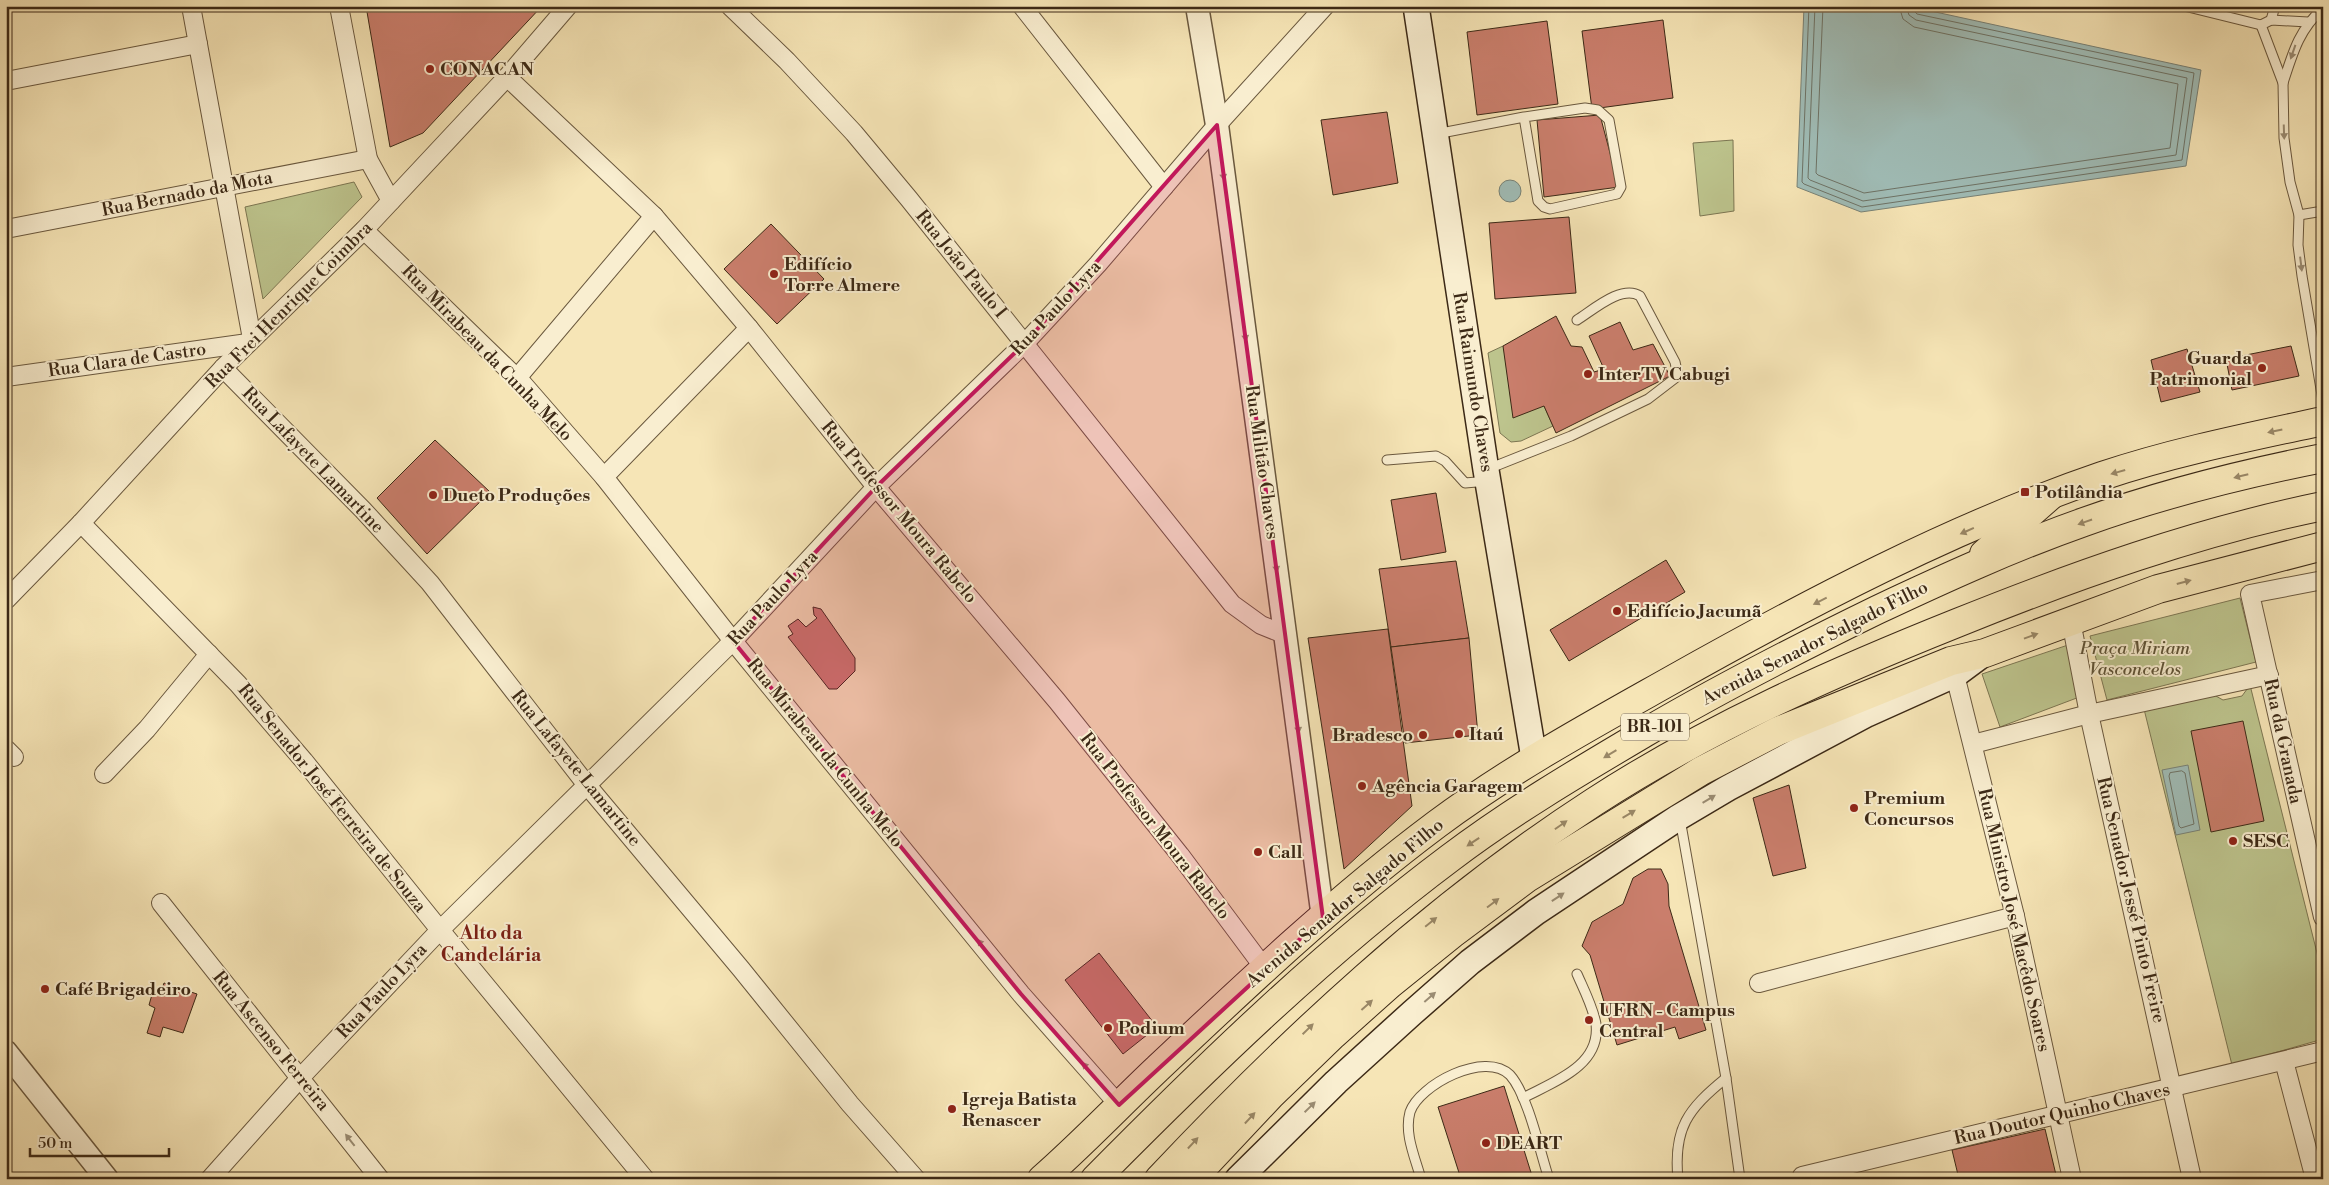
<svg xmlns="http://www.w3.org/2000/svg" width="2329" height="1185" viewBox="0 0 2329 1185" font-family="'Libre Bodoni',serif">
	<rect width="100%" height="100%" fill="#f6e5b6"/>
	<filter id="stains"><feTurbulence type="fractalNoise" baseFrequency=".004" numOctaves="4"/><feColorMatrix values="0 0 0 0 .2 0 0 0 0 .09 0 0 0 0 .02 0 0 0 .5 -.17"/></filter>
	<radialGradient id="worn" r=".72"><stop offset=".6" stop-color="#630" stop-opacity="0"/><stop offset="1" stop-color="#630" stop-opacity=".3"/></radialGradient>
	<!-- green -->
	<g fill="#bdc48d" stroke="#7c7652">
		<path d="M1733 140 1734 211 1700 216 1693 143Z"/>
		<path d="M354 182 362 197 263 299 245 207Z"/>
		<path d="M1503 346 1544 406 1553 426 1521 441 1511 442 1500 433 1488 353Z"/>
		<path d="M2240 598 2256 662 2107 700 2090 636Z"/>
		<path d="M2068 645 2082 696 2000 727 1982 674Z"/>
		<path d="M2250 685 2323 977V1039L2232 1065 2143 705 2207 691 2223 700 2242 696Z"/>
	</g>
	<!-- water -->
	<g fill="#a0bdb7" stroke="#788277">
		<path d="M1804 6H1908L2201 70 2186 166 1861 212 1797 187Z"/>
		<circle cx="1510" cy="191" r="11"/>
		<path d="M2188 765 2200 830 2176 835 2162 770Z"/>
	</g>
	<g fill="none" stroke-linecap="round" stroke-linejoin="round">
		<!-- shore -->
		<g stroke="#6e7366" stroke-width="1">
			<path d="M1809 6 1802 182 1804 184 1862 207 2182 160 2194 73 1917 14 1914 11 1913 6"/>
			<path d="M1815 6 1808 178 1810 180 1863 201 2176 155 2187 78 1916 20 1909 15 1906 6"/>
			<path d="M1823 6 1816 173 1818 175 1864 193 2170 148 2178 84 1914 27 1903 19 1899 6"/>
			<path d="M2182 771 2185 773 2194 824 2181 828 2179 826 2169 776 2170 773Z"/>
		</g>
	</g>
	<!-- building -->
	<g fill="#ca7e6c" stroke="#3c2916">
		<path d="M366 6H542L423 133 390 147Z"/>
		<path d="M1663 20 1673 98 1592 109 1582 31Z"/>
		<path d="M1547 21 1558 104 1477 115 1467 32Z"/>
		<path d="M1387 112 1398 183 1333 195 1321 120Z"/>
		<path d="M1600 115 1619 187 1544 197 1537 120Z"/>
		<path d="M1569 217 1576 293 1495 299 1489 223Z"/>
		<path d="M771 224 824 279 777 324 724 269Z"/>
		<path d="M1556 316 1571 346 1582 347 1594 372 1604 369 1589 336 1620 322 1633 350 1653 344 1670 376 1556 433 1544 406 1513 418 1503 346Z"/>
		<path d="M2291 346 2299 376 2232 390 2226 359Z"/>
		<path d="M2187 349 2200 392 2161 402 2151 360Z"/>
		<path d="M435 440 490 492 427 554 377 498Z"/>
		<path d="M1436 493 1446 552 1401 560 1391 500Z"/>
		<path d="M1666 560 1685 592 1569 661 1550 630Z"/>
		<path d="M1456 561 1469 638 1391 647 1379 569Z"/>
		<path d="M813 607 821 609 855 658V671L837 689H829L788 637 793 634 788 626 798 619 806 627 817 618 814 615Z"/>
		<path d="M1388 629 1412 806 1344 869 1308 638Z"/>
		<path d="M1469 638 1478 735 1405 743 1391 647Z"/>
		<path d="M2243 721 2264 821 2211 832 2191 731Z"/>
		<path d="M1789 785 1806 868 1773 876 1753 798Z"/>
		<path d="M1648 869H1661L1668 884 1669 906 1706 1030 1679 1039 1675 1027 1617 1045 1590 955 1582 946 1592 922 1623 904 1633 878Z"/>
		<path d="M1099 953 1157 1027 1123 1054 1065 980Z"/>
		<path d="M164 983 197 994 183 1033 163 1027 160 1037 147 1033 155 1008 149 1005 153 991 160 994Z"/>
		<path d="M1504 1086 1533 1179H1461L1438 1107Z"/>
		<path d="M2045 1129 2057 1179H1959L1952 1150Z"/>
	</g>
	<g fill="none" stroke-linecap="round" stroke-linejoin="round">
		<defs>
			<g id="service">
				<path d="M2184 6 2261 25 2271 20 2308 22"/>
				<path d="M2271 20 2275 6"/>
				<path d="M2261 25 2283 83 2284 138 2290 182 2299 215 2298 245 2302 276 2323 401"/>
				<path d="M2283 83C2293 52 2299 30 2323 8"/>
				<path d="M1436 134 1524 117 1585 108 1598 110 1609 120 1621 187 1617 194 1550 209 1544 207 1538 201 1524 117"/>
				<path d="M2299 215 2323 211"/>
				<path d="M1387 460 1436 456 1445 461 1465 483 1488 481"/>
				<path d="M1488 469 1571 436 1648 399 1678 376 1675 362 1640 296C1622 284 1593 310 1577 320"/>
				<path d="M1680 819 1726 1078 1740 1179"/>
				<path d="M1523 1098C1553 1082 1601 1066 1596 1024 1593 1007 1584 990 1577 974"/>
				<path d="M1421 1179C1415 1157 1404 1134 1410 1112 1419 1085 1485 1050 1510 1075 1528 1095 1540 1152 1549 1179"/>
				<path d="M1678 1179C1673 1128 1688 1109 1726 1078"/>
			</g>
			<g id="minor">
				<path d="M191 6 252 339"/>
				<path d="M339 6 368 159 391 201"/>
				<path d="M730 6 787 61 854 133 909 199 1232 604 1261 625 1286 635"/>
				<path d="M1022 6 1164 187"/>
				<path d="M507 77 654 216 749 328 876 487 1057 701 1180 855 1265 969"/>
				<path d="M6 81 198 44"/>
				<path d="M6 229 368 159"/>
				<path d="M364 230 523 384 604 477 733 641 1021 994 1119 1105"/>
				<path d="M223 368 363 510 430 583 586 784 741 969 850 1104 916 1179"/>
				<path d="M6 377 248 343"/>
				<path d="M517 378 654 216"/>
				<path d="M604 477 749 328"/>
				<path d="M81 523 238 684 304 761 440 930 645 1179"/>
				<path d="M2323 580 2250 594 2323 917"/>
				<path d="M6 600 81 523 223 368 364 230 507 77 568 6"/>
				<path d="M2071 621 2089 714 2192 1179"/>
				<path d="M1952 663 2015 916 2072 1179"/>
				<path d="M1973 744 2089 714 2269 675"/>
				<path d="M6 749 14 757"/>
				<path d="M104 774 147 729 209 654"/>
				<path d="M161 903 380 1179"/>
				<path d="M1759 983 2015 916"/>
				<path d="M2284 1061 2315 1179"/>
				<path d="M1802 1176 2323 1051"/>
				<path d="M210 1179 300 1078 440 930 733 641 876 487 1025 343 1098 264 1217 125 1325 6"/>
			</g>
			<g id="tertiary">
				<path d="M1197 6 1217 125 1323 918"/>
				<path d="M6 1052 107 1179"/>
			</g>
			<g id="secondary">
				<path d="M1416 6 1486 470 1534 758"/>
				<path d="M1238 1179 1336 1082 1412 1013 1470 962 1536 912 1679 817 1728 788 1867 714 1956 674 1983 654"/>
			</g>
			<g id="primary">
				<path d="M1042 1179C1082 1144 1119 1105 1157 1069 1247 984 1338 898 1437 824 1511 769 1590 726 1670 681 1805 605 1955 526 2102 476 2174 452 2249 437 2323 421"/>
				<path d="M1192 1179 1271 1095 1333 1035 1390 984 1452 934 1527 878 1701 771 1778 731 1951 661 1985 653 2158 589 2323 546"/>
			</g>
			<g id="trunk">
				<path d="M1984 554 2050 496"/>
				<path d="M1095 1179C1208 1065 1322 954 1450 858 1512 811 1580 771 1646 732 1721 688 1799 648 1877 610 1945 578 2013 547 2084 522 2162 494 2242 474 2323 458"/>
				<path d="M1159 1179C1291 1039 1432 907 1594 802 1708 728 1832 673 1957 623 2076 575 2197 532 2323 506"/>
			</g>
		</defs>
		<!-- service casing -->
		<use href="#service" stroke="#6a583e" stroke-width="11"/>
		<!-- minor casing -->
		<use href="#minor" stroke="#6a583e" stroke-width="20"/>
		<!-- tertiary casing -->
		<use href="#tertiary" stroke="#6a583e" stroke-width="25"/>
		<!-- secondary casing -->
		<use href="#secondary" stroke="#3c2916" stroke-width="28"/>
		<!-- primary casing -->
		<use href="#primary" stroke="#3c2916" stroke-width="30"/>
		<!-- trunk casing -->
		<use href="#trunk" stroke="#3c2916" stroke-width="30"/>
		<!-- service -->
		<use href="#service" stroke="#f9eed0" stroke-width="9"/>
		<!-- minor -->
		<use href="#minor" stroke="#f9eed0" stroke-width="18"/>
		<!-- tertiary -->
		<use href="#tertiary" stroke="#f9eed0" stroke-width="22"/>
		<!-- secondary -->
		<use href="#secondary" stroke="#f9eed0" stroke-width="25"/>
		<!-- primary -->
		<use href="#primary" stroke="#f6e5b6" stroke-width="28"/>
		<!-- trunk -->
		<use href="#trunk" stroke="#f6e5b6" stroke-width="28"/>
	</g>
	<!-- one-way arrows -->
	<defs><path id="oneway-solid" d="M-6-.8H1V-3.2L6.5 0L1 3.2V.8H-6Z" transform="scale(1.25)"/></defs>
	<g fill="#9a8c73">
		<use href="#oneway-solid" transform="translate(2293 52) rotate(109)"/>
		<use href="#oneway-solid" transform="translate(2284 132) rotate(88)"/>
		<use href="#oneway-solid" transform="translate(1223 173) rotate(82)"/>
		<use href="#oneway-solid" transform="translate(2301 264) rotate(83)"/>
		<use href="#oneway-solid" transform="translate(1245 334) rotate(82)"/>
		<use href="#oneway-solid" transform="translate(1276 565) rotate(82)"/>
		<use href="#oneway-solid" transform="translate(1298 726) rotate(83)"/>
		<use href="#oneway-solid" transform="translate(1709 799) rotate(-31)"/>
		<use href="#oneway-solid" transform="translate(1558 897) rotate(-34)"/>
		<use href="#oneway-solid" transform="translate(982 945) rotate(-129)"/>
		<use href="#oneway-solid" transform="translate(1430 997) rotate(-41)"/>
		<use href="#oneway-solid" transform="translate(1087 1068) rotate(-131)"/>
		<use href="#oneway-solid" transform="translate(1310 1107) rotate(-44)"/>
		<use href="#oneway-solid" transform="translate(350 1140) rotate(-128)"/>
	</g>
	<g fill="#998766">
		<use href="#oneway-solid" transform="translate(2275 431) rotate(168)"/>
		<use href="#oneway-solid" transform="translate(2118 472) rotate(164)"/>
		<use href="#oneway-solid" transform="translate(2241 476) rotate(166)"/>
		<use href="#oneway-solid" transform="translate(2085 522) rotate(161)"/>
		<use href="#oneway-solid" transform="translate(1967 531) rotate(156)"/>
		<use href="#oneway-solid" transform="translate(2184 582) rotate(-15)"/>
		<use href="#oneway-solid" transform="translate(1820 601) rotate(153)"/>
		<use href="#oneway-solid" transform="translate(2031 636) rotate(-20)"/>
		<use href="#oneway-solid" transform="translate(1610 754) rotate(149)"/>
		<use href="#oneway-solid" transform="translate(1629 814) rotate(-31)"/>
		<use href="#oneway-solid" transform="translate(1561 825) rotate(-35)"/>
		<use href="#oneway-solid" transform="translate(1473 842) rotate(146)"/>
		<use href="#oneway-solid" transform="translate(1493 903) rotate(-37)"/>
		<use href="#oneway-solid" transform="translate(1431 922) rotate(-39)"/>
		<use href="#oneway-solid" transform="translate(1367 1005) rotate(-42)"/>
		<use href="#oneway-solid" transform="translate(1308 1029) rotate(-44)"/>
		<use href="#oneway-solid" transform="translate(1250 1118) rotate(-47)"/>
		<use href="#oneway-solid" transform="translate(1193 1143) rotate(-47)"/>
	</g>
	<!-- marked area -->
	<path fill="#c2185b" fill-opacity="0.2" stroke="#c2185b" stroke-width="4" stroke-linejoin="round" d="M1217 125 1323 918 1119 1105 1021 994 733 641 876 487 1025 343Z"/>
	<!-- markers -->
	<g fill="#8f2418" stroke="#f9eed0" stroke-width="2">
		<circle cx="430" cy="69" r="5"/>
		<circle cx="774" cy="274" r="5"/>
		<circle cx="2262" cy="368" r="5"/>
		<circle cx="1588" cy="374" r="5"/>
		<rect x="2020" y="487" width="10" height="10" rx="2.5"/>
		<circle cx="433" cy="495" r="5"/>
		<circle cx="1617" cy="611" r="5"/>
		<circle cx="1459" cy="734" r="5"/>
		<circle cx="1423" cy="735" r="5"/>
		<circle cx="1362" cy="786" r="5"/>
		<circle cx="1854" cy="808" r="5"/>
		<circle cx="2233" cy="841" r="5"/>
		<circle cx="1258" cy="852" r="5"/>
		<circle cx="45" cy="989" r="5"/>
		<circle cx="1589" cy="1020" r="5"/>
		<circle cx="1108" cy="1028" r="5"/>
		<circle cx="952" cy="1109" r="5"/>
		<circle cx="1486" cy="1143" r="5"/>
	</g>
	<g text-anchor="middle" dominant-baseline="central" stroke-width="4" stroke-linejoin="round" paint-order="stroke">
		<!-- shield labels -->
		<rect fill="#f9eed0" stroke="#75644e" stroke-width="1" x="1621" y="713.5" width="68" height="27" rx="4"/>
		<g font-size="16" font-weight="bold" fill="#3c2916">
			<text x="1655" y="727">BR-101</text>
		</g>
		<!-- poi labels -->
		<g font-size="18" font-weight="bold" fill="#3c2916" stroke="#f9eed0" text-anchor="start">
			<text x="440" y="69">CONACAN</text>
			<text x="784" y="264">Edifício<tspan x="784" dy="21">Torre Almere</tspan></text>
			<text x="2252" y="358" text-anchor="end">Guarda<tspan x="2252" dy="21">Patrimonial</tspan></text>
			<text x="1598" y="374">InterTV Cabugi</text>
			<text x="2035" y="492">Potilândia</text>
			<text x="443" y="495">Dueto Produções</text>
			<text x="1627" y="611">Edifício Jacumã</text>
			<text x="1469" y="734">Itaú</text>
			<text x="1413" y="735" text-anchor="end">Bradesco</text>
			<text x="1372" y="786">Agência Garagem</text>
			<text x="1864" y="798">Premium<tspan x="1864" dy="21">Concursos</tspan></text>
			<text x="2243" y="841">SESC</text>
			<text x="1268" y="852">Call</text>
			<text x="55" y="989">Café Brigadeiro</text>
			<text x="1599" y="1010">UFRN - Campus<tspan x="1599" dy="21">Central</tspan></text>
			<text x="1118" y="1028">Podium</text>
			<text x="962" y="1099">Igreja Batista<tspan x="962" dy="21">Renascer</tspan></text>
			<text x="1496" y="1143">DEART</text>
		</g>
		<!-- street labels -->
		<g font-size="18" fill="#3c2916" stroke="#f9eed0">
			<text transform="translate(187 194) rotate(-11)">Rua Bernado da Mota</text>
			<text transform="translate(961 264) rotate(51)">Rua João Paulo I</text>
			<text transform="translate(289 305) rotate(-45)">Rua Frei Henrique Coimbra</text>
			<text transform="translate(1056 308) rotate(-47)">Rua Paulo Lyra</text>
			<text transform="translate(487 353) rotate(46)">Rua Mirabeau da Cunha Melo</text>
			<text transform="translate(127 360) rotate(-8)">Rua Clara de Castro</text>
			<text transform="translate(1473 382) rotate(81)">Rua Raimundo Chaves</text>
			<text transform="translate(313 460) rotate(46)">Rua Lafayete Lamartine</text>
			<text transform="translate(1262 462) rotate(82)">Rua Militão Chaves</text>
			<text transform="translate(899 512) rotate(50)">Rua Professor Moura Rabelo</text>
			<text transform="translate(773 598) rotate(-47)">Rua Paulo Lyra</text>
			<text transform="translate(1815 643) rotate(-27)">Avenida Senador Salgado Filho</text>
			<text transform="translate(2283 741) rotate(78)">Rua da Granada</text>
			<text transform="translate(825 753) rotate(51)">Rua Mirabeau da Cunha Melo</text>
			<text transform="translate(576 768) rotate(51)">Rua Lafayete Lamartine</text>
			<text transform="translate(332 798) rotate(51)">Rua Senador José Ferreira de Souza</text>
			<text transform="translate(1155 826) rotate(52)">Rua Professor Moura Rabelo</text>
			<text transform="translate(2131 900) rotate(77)">Rua Senador Jessé Pinto Freire</text>
			<text transform="translate(1345 903) rotate(-40)">Avenida Senador Salgado Filho</text>
			<text transform="translate(2014 920) rotate(77)">Rua Ministro José Macêdo Soares</text>
			<text transform="translate(382 991) rotate(-47)">Rua Paulo Lyra</text>
			<text transform="translate(271 1041) rotate(51)">Rua Ascenso Ferreira</text>
			<text transform="translate(2062 1114) rotate(-13)">Rua Doutor Quinho Chaves</text>
		</g>
		<!-- park labels -->
		<g font-size="18" font-style="italic" fill="#5c5034" stroke="#f9eed0">
			<text x="2135" y="648">Praça Miriam<tspan x="2135" dy="21">Vasconcelos</tspan></text>
		</g>
		<!-- neighbourhood labels -->
		<g font-size="19" font-weight="bold" fill="#7a1f14" stroke="#f9eed0">
			<text x="491" y="933">Alto da<tspan x="491" dy="22">Candelária</tspan></text>
		</g>
	</g>
	<!-- margin -->
	<rect width="2329" height="1185" fill="none" stroke="#f6e5b6" stroke-width="25"/>
	<rect x="8" y="8" width="2314" height="1170" fill="none" stroke="#3c2916" stroke-width="2.5"/>
	<rect x="12" y="12" width="2304" height="1160" fill="none" stroke="#3c2916"/>
	<!-- scale -->
	<path d="M30 1148v8h139v-8" fill="none" stroke="#3c2916" stroke-width="2.5"/>
	<text x="38" y="1148" font-size="15" fill="#3c2916" stroke="#f9eed0" stroke-width="4" paint-order="stroke">50 m</text>
	<rect width="100%" height="100%" filter="url(#stains)"/>
	<rect width="100%" height="100%" fill="url(#worn)"/>
</svg>
